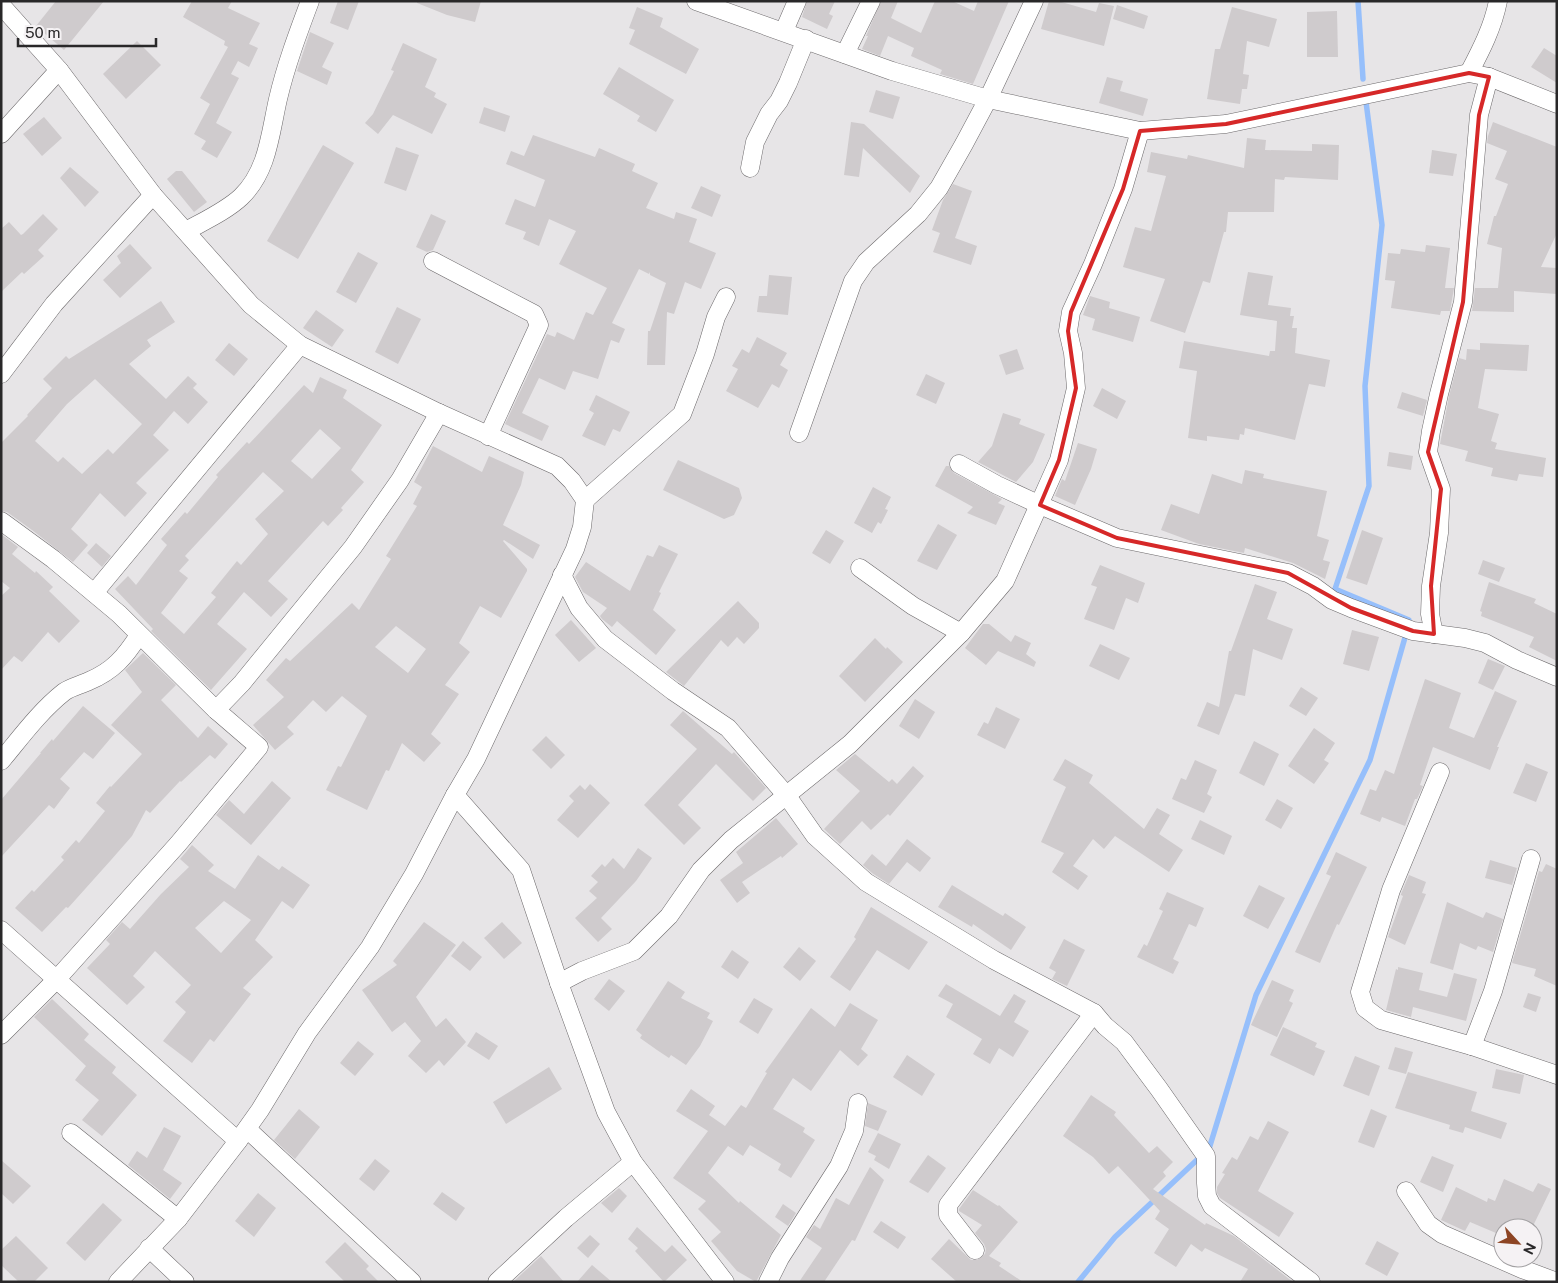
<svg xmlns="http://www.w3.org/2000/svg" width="1558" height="1283" viewBox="0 0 1558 1283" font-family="'Public Sans',sans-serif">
	<rect width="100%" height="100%" fill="#e7e5e7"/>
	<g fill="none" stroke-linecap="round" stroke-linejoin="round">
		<!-- stream -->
		<g stroke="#96bffb" stroke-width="5.5">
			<path d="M1358 1 1363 79"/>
			<path d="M1366 102 1382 225 1365 386 1369 486 1335 589 1409 620V624"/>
			<path d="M1209 1149 1256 995 1370 760 1406 634"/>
			<path d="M1078 1282 1115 1237 1199 1158"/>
		</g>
	</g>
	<!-- building -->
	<g fill="#cfcbcd" fill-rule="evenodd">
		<path d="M56 1H104L64 50 36 26Z"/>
		<path d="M192 1H232L228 8 260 23 249 44 258 48 249 67 238 61 231 74 239 78 216 123 232 132 217 158 201 149 206 141 194 134 210 104 200 98 228 47 224 45 225 41 183 17Z"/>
		<path d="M338 1H359L348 30 330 23Z"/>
		<path d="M417 1H481L475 22 447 15 417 3Z"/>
		<path d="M807 1H835L829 14 833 16 827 29 802 17Z"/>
		<path d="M881 1H898L891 18 921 33 935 1H952L974 11 978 1H1009L973 84 940 74 942 70 911 56 914 48 888 36 880 56 862 49 868 36H866Z"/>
		<path d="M1049 1H1058L1096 12 1099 3 1114 6 1104 46 1041 29Z"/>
		<path d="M1117 5 1148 16 1144 29 1113 19Z"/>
		<path d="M637 7 663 18 660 27 699 49 686 74 629 44 635 30 629 28Z"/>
		<path d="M1232 7 1277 19 1269 47 1247 41 1243 74 1249 75 1247 89H1242L1240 104 1207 99 1215 49H1220Z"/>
		<path d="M1337 11 1338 57H1307V12Z"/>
		<path d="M310 32 334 43 322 67 332 72 327 85 297 71Z"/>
		<path d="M137 41 161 65 126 99 103 74Z"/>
		<path d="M403 43 437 59 425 87 436 93 434 97 447 104 432 134 393 115 378 134 365 123 373 114 394 71 391 70Z"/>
		<path d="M1544 48 1557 56V83L1531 67Z"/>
		<path d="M619 67 674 100 656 132 637 121 640 116 603 94Z"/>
		<path d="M1107 77 1123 81 1120 91 1148 99 1143 116 1099 103Z"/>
		<path d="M876 90 900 97 893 119 869 112Z"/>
		<path d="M484 107 510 116 505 132 479 123Z"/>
		<path d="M44 117 62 138 42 156 23 134Z"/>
		<path d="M851 122 864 124 920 176 910 193 863 148 859 177 844 175Z"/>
		<path d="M1493 122 1557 147V233L1541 267 1557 268V294L1514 291V312L1472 311 1475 288H1498L1502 248 1487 244 1494 216H1496L1508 184 1495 179 1507 151 1487 143 1488 136Z"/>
		<path d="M533 135 595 157 599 148 635 164 632 171 658 183 646 208 674 219 676 212 697 219 689 242 716 253 701 289 685 282 674 314 667 312 665 365H647L648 331H650L666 283 650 275V272L649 274 639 269 612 323 625 329 619 343 611 340 598 379 573 371 565 390 539 378 522 413 549 426 542 441 505 424 547 334 555 337 557 332 574 340 586 312 593 315 607 288 559 264 576 231 549 219 539 246 523 239 526 232 505 224 515 199 535 207 545 180 506 164 511 151 524 156Z"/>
		<path d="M1247 138 1266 140 1265 150 1312 151V144L1339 145 1338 180 1285 177 1284 180 1275 179 1274 212H1228L1226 232H1224L1210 283 1203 281 1185 333 1150 321 1165 279 1123 267 1135 227 1151 231 1166 176 1147 172 1151 152 1187 159 1188 155 1244 168Z"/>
		<path d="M323 145 354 163 298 259 267 241Z"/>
		<path d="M396 147 419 155 406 191 384 183Z"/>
		<path d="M1432 150 1457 154 1453 176 1429 173Z"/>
		<path d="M70 167 99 192 85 207 60 178Z"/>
		<path d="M176 171H182L207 202 194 212 167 179Z"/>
		<path d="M953 184 972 191 955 238 977 246 971 265 933 252 940 233 932 230 943 200Z"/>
		<path d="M701 186 721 195 712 217 691 208Z"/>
		<path d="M43 214 58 229 38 250 44 256 24 274 22 272 1 292V229L9 222 21 235 23 234Z"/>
		<path d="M431 214 446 221 433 250 427 252 416 247Z"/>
		<path d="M130 244 152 268 120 298 103 280 121 263 117 256Z"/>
		<path d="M1426 245 1450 248 1445 288H1454L1450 311H1441L1440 315 1391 308 1395 281 1385 280 1388 253 1400 254 1401 249 1425 252Z"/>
		<path d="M358 252 378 263 356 303 336 292Z"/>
		<path d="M1248 272 1273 276 1268 305 1291 308 1290 316H1294L1292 328H1297L1295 353 1330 360 1325 387 1309 384 1295 440 1245 428 1244 435 1240 434 1239 440 1207 436V441L1188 438 1197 371 1179 368 1184 341 1269 356 1270 351H1275L1277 321 1240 315Z"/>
		<path d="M769 275 792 277 788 315 757 312 759 296H767Z"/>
		<path d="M1090 296 1110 302 1109 308 1140 317 1133 342 1092 330 1095 319 1083 315Z"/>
		<path d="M161 301 175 322 147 340 151 346 129 364 166 399 188 376 197 384 193 388 208 402 188 424 174 411 153 435 169 450 136 483 147 493 125 517 100 493 71 529 88 545 73 562 32 530 7 512 1 511V443L28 416 27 415 52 388 43 379 66 356 69 359ZM95 379 142 424 113 454 108 449 82 474 63 457 58 462 35 441 67 404Z"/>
		<path d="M397 307 421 319 398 364 375 352Z"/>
		<path d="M316 310 344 330 332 347 303 328Z"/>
		<path d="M757 337 787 353 780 365 788 370 779 388 772 384 758 408 726 391 738 369 732 366 742 349 749 353Z"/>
		<path d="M229 343 248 359 234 376 215 360Z"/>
		<path d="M1480 343 1529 345 1527 371 1485 369 1478 408 1499 414 1491 441 1497 443 1495 449 1546 458 1543 477 1519 474 1517 481 1491 476 1493 468 1465 461 1468 451 1440 444 1449 396 1459 358 1466 360 1467 349 1480 350Z"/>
		<path d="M1017 349 1024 369 1006 375 999 355Z"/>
		<path d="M926 374 945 383 936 404 916 395Z"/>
		<path d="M320 377 347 390 343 398 382 425 351 470 364 482 341 508 343 510 328 526 323 521 268 581 288 599 271 617 244 592 217 624 247 649 211 690 151 631 153 629 115 589 128 576 136 585 167 545 161 539 185 512 187 514 218 477 216 475 247 442 249 444 304 385 313 393ZM320 429 341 448 312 479 291 461ZM263 472 284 491 255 519 268 534 241 565 237 561 211 593 216 597 184 634 161 613 188 578 179 571 189 560 185 556Z"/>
		<path d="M1102 388 1126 401 1117 419 1093 406Z"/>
		<path d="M1402 392 1427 400 1423 416 1397 408Z"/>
		<path d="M596 395 630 412 620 432 613 429 605 446 582 436 594 413 589 410Z"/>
		<path d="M1003 413 1021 419 1019 424 1045 434 1033 462 1016 482 978 462 992 446Z"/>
		<path d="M1078 443 1097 449 1091 469 1075 505 1055 496 1062 479 1065 481Z"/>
		<path d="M433 446 482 472 489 456 524 472 521 485 503 525 540 545 533 559 504 540 503 541 527 569V571L501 618 480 606 459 643 470 652 445 685 459 694 431 734 441 743 424 762 402 743 389 771 386 770 367 810 326 790 338 766 341 767 367 716 342 696 326 712 313 700 287 727 294 734 275 750 253 725 284 697 266 680 286 658 290 661 352 603 359 610 391 559 386 556 417 506 413 504 422 487 414 482ZM396 626 426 649 408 673 375 647Z"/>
		<path d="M1389 452 1413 456 1411 470 1387 466Z"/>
		<path d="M678 460 739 488 742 498 734 515 724 519 663 490Z"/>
		<path d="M946 466H949L954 473 1002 499 998 503 1005 506 996 525 967 513 973 507 935 486Z"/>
		<path d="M1245 470 1264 474 1263 478 1327 491 1317 536 1329 540 1323 560 1330 562 1325 579 1293 563 1245 548 1244 553 1199 544 1161 530 1171 504 1199 514 1212 474 1242 484Z"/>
		<path d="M873 487 891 497 885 509 888 510 881 524 878 522 872 533 854 523Z"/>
		<path d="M938 524 957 535 937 570 917 561Z"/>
		<path d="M826 530 844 541 830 564 812 553Z"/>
		<path d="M1362 530 1383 538 1367 585 1346 578Z"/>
		<path d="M1 534 18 547 12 554 35 573 36 571 53 587 49 591 80 621 59 643 48 632 22 662 14 656 1 670V596L10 588 1 581Z"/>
		<path d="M96 543 111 556 102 567 87 553Z"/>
		<path d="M659 545 678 554 659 592 661 593 653 610 676 630 656 655 617 621 612 627 602 619 600 616 607 608 583 592 575 577 586 562 630 591 647 555 653 557Z"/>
		<path d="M1483 560 1505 568 1499 582 1478 574Z"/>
		<path d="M1100 565 1145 583 1138 603 1126 598 1114 630 1084 619 1097 587 1091 585Z"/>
		<path d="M1489 582 1536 599 1534 603 1557 614V661L1529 647 1534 637 1481 616 1482 612 1480 611Z"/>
		<path d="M1255 584 1277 592 1267 619 1293 629 1282 660 1253 649 1245 696 1235 694 1219 735 1197 726 1207 702 1219 707 1229 651H1231Z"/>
		<path d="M738 601 759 623V628L744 644 737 637 728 647 721 640 684 686 666 672Z"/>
		<path d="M571 620 596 648 579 662 555 635Z"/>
		<path d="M983 624H989L1011 642 1015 635 1031 643 1026 654 1036 662 1034 667 998 651 986 665 965 648Z"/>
		<path d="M1352 630 1379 637 1369 671 1343 664Z"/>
		<path d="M875 638 886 649 887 647 903 662 865 702 839 676Z"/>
		<path d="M1100 644 1130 658 1119 680 1089 666Z"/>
		<path d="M143 653 176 685 161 700 198 738 208 726 228 744 215 759 210 755 181 782 180 781 150 813 146 810 132 836 111 860 68 908 66 907 42 932 15 908 32 890 34 892 64 860 61 857 76 840 79 843 105 811 96 803 110 786 111 787 142 754 111 725 142 692 125 670Z"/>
		<path d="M1488 659 1505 666 1493 690 1478 683Z"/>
		<path d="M1425 679 1461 693 1449 728 1474 738 1495 691 1517 701 1497 747H1499L1490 770 1433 747 1420 785 1423 786 1417 799H1415L1405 826 1382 817 1380 822 1360 814 1370 789 1376 791 1385 770 1394 774Z"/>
		<path d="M1301 687 1318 698 1306 716 1289 706Z"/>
		<path d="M915 699 935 712 919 739 899 726Z"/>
		<path d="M83 706 115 733 93 759 84 752 60 779 70 788 54 809 49 805 1 857V800L41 753H40L52 739 53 741Z"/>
		<path d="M996 707 1020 719 1005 749 977 735 984 722 988 724Z"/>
		<path d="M683 711 732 754 734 752 766 788 753 801 716 764 678 805 701 828 684 845 644 805 697 749 670 725Z"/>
		<path d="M1314 728 1335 743 1324 760 1329 763 1314 784 1288 766Z"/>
		<path d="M546 736 565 755 551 769 532 750Z"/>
		<path d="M1254 741 1279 754 1264 786 1239 773Z"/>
		<path d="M855 754 889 782 892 779 897 784 913 766 924 776 890 816 888 814 871 830 862 821 840 844 824 829 860 791 836 770Z"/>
		<path d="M1065 759 1093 775 1089 783 1144 829 1157 808 1170 815 1159 834 1183 850 1169 872 1115 836 1104 849 1093 839 1073 866 1088 876 1078 890 1052 872 1064 853 1041 842 1066 787 1053 780Z"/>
		<path d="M1195 760 1217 770 1207 794 1212 797 1204 813 1172 799 1181 778 1186 780Z"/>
		<path d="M1526 763 1548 772 1536 802 1513 793Z"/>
		<path d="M272 781 291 798 251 845 216 815 229 800 244 814Z"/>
		<path d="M590 784 610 803 578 838 557 820 574 801 569 796 580 785 585 790Z"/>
		<path d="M1277 799 1293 808 1281 829 1265 820Z"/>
		<path d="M776 818 798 844 782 858 781 856 742 882 750 893 737 903 720 880 743 863 736 852Z"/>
		<path d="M1200 820 1232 836 1224 855 1191 839Z"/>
		<path d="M907 839 931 858 920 872 907 862 889 884 872 873 863 865 872 854 886 866Z"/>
		<path d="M192 845 214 865 208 871 235 889 258 855 279 870 282 866 310 885 293 909 282 901 255 940 273 957 243 988 251 994 214 1042 210 1039 192 1063 163 1041 186 1012 175 1002 191 985 155 951 133 976 145 987 127 1005 87 968 110 944 106 940 122 922 130 929 161 894 189 867 180 859ZM224 901 251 920 221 953 195 928Z"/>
		<path d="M638 848 652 858 636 881 601 918 612 929 598 942 575 918 597 898 589 891 598 882 591 876 602 864 605 867 613 858 624 869Z"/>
		<path d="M1336 852 1367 867 1339 925 1337 924 1320 963 1295 952 1331 876 1326 874Z"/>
		<path d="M1490 860 1517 868 1512 885 1485 878Z"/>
		<path d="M1546 864 1557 869V986L1534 976 1536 969 1512 963 1539 871 1542 872Z"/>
		<path d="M1409 875 1426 882 1422 893 1426 894 1405 945 1388 937 1403 896 1401 895V894Z"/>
		<path d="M952 885 1003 916 1005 913 1026 927 1011 950 973 924 972 927 938 907Z"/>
		<path d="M1259 885 1285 898 1268 929 1243 916Z"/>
		<path d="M1167 892 1204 908 1196 927 1189 924 1173 959 1179 962 1173 974 1137 957 1144 944 1147 946 1163 911 1159 909Z"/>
		<path d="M1447 902 1483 918 1486 912 1503 919 1493 952 1478 946 1476 950 1460 943 1453 970 1430 963Z"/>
		<path d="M871 907 928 942 909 970 877 950 850 991 830 977 856 939 854 937Z"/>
		<path d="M424 922 456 945 416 997 436 1027 446 1018 466 1042 444 1066 439 1060 426 1073 408 1056 421 1041 405 1022 392 1032 362 990 397 965 393 961Z"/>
		<path d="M502 922 522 943 504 959 484 938Z"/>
		<path d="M1064 939 1085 950 1067 986 1052 979 1056 972 1049 968Z"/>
		<path d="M463 941 482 957 470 971 451 956Z"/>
		<path d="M799 947 816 961 800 981 783 967Z"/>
		<path d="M732 950 749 962 738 979 721 967Z"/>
		<path d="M1398 967 1423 973 1419 990 1447 997 1454 973 1477 979 1466 1021 1413 1007 1411 1017 1386 1010 1396 969 1398 970Z"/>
		<path d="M609 979 625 991 609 1011 594 999Z"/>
		<path d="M1272 980 1294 990 1289 1001 1293 1003 1277 1037 1251 1025Z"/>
		<path d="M668 981 685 992 681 998 710 1013 707 1018 713 1021 700 1046 686 1065 671 1055 669 1058 657 1050 640 1038 642 1035 636 1030Z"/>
		<path d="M946 984 1000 1016 1014 994 1026 1001 1014 1022 1029 1031 1013 1057 999 1048 990 1064 973 1054 982 1039 946 1017 953 1004 938 996Z"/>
		<path d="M1528 993 1541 997 1536 1012 1523 1007Z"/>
		<path d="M754 998 773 1009 758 1034 739 1022Z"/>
		<path d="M52 999 89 1034 84 1040 116 1067 112 1073 137 1095 102 1136 82 1120 99 1100 75 1080 86 1066 34 1017Z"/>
		<path d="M850 1003 878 1020 861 1049 868 1055 858 1066 840 1050 811 1091 793 1078 773 1109 805 1128 803 1132 815 1140 791 1178 778 1170 781 1164 750 1145 743 1156 728 1146 708 1173 739 1203 740 1201 781 1235 756 1282 737 1271 711 1241 721 1232 698 1209 706 1201 673 1178 708 1131 676 1111 691 1089 715 1106 709 1115 725 1126 741 1105 746 1108 767 1073 765 1072 811 1008 835 1027Z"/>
		<path d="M1283 1027 1317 1043 1315 1047 1325 1051 1314 1076 1270 1055Z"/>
		<path d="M476 1032 498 1046 489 1060 467 1046Z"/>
		<path d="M358 1041 374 1054 355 1076 340 1063Z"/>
		<path d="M1395 1047 1413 1052 1406 1074 1388 1069Z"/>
		<path d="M907 1055 935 1074 922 1096 893 1077Z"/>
		<path d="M1355 1056 1380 1066 1369 1096 1343 1086Z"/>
		<path d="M549 1067 562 1089 506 1124 493 1102Z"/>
		<path d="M1496 1069 1524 1075 1520 1094 1492 1088Z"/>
		<path d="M1408 1072 1477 1092 1471 1111 1507 1123 1501 1139 1465 1127 1463 1133 1449 1129 1450 1125 1395 1108Z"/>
		<path d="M1091 1095 1116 1112 1114 1115 1149 1153 1157 1146 1173 1162 1163 1172 1166 1176 1153 1189 1205 1225 1206 1223 1234 1236 1293 1282H1240L1248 1269 1205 1248 1202 1252 1191 1244 1176 1267 1154 1253 1169 1229 1155 1219 1160 1211 1118 1166 1109 1174 1093 1157 1063 1136Z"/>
		<path d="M868 1103 887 1111 878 1131 865 1126Z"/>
		<path d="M299 1109 320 1127 295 1159 274 1140Z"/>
		<path d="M1371 1109 1387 1116 1374 1148 1358 1142Z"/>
		<path d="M1268 1121 1289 1132 1258 1191 1294 1213 1279 1237 1220 1198 1217 1193V1187L1225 1174 1222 1173 1232 1157 1237 1160 1250 1136 1258 1140Z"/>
		<path d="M164 1127 181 1136 163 1170 182 1183 170 1199 128 1165 137 1151 147 1158Z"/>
		<path d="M878 1133 901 1144 889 1169 874 1160 876 1156 868 1152Z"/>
		<path d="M928 1155 946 1168 928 1193 909 1182Z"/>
		<path d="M1432 1156 1454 1165 1443 1192 1420 1182Z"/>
		<path d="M375 1159 390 1171 374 1191 359 1179Z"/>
		<path d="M1 1160 31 1186 13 1204 1 1193Z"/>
		<path d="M870 1167 884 1180 855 1241 852 1240 824 1282H799L822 1248 806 1237 814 1225 820 1229 836 1198 849 1205Z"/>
		<path d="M1504 1179 1533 1192 1538 1183 1551 1189 1532 1228H1503V1236L1470 1222 1465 1231 1441 1220 1456 1187 1487 1202 1488 1198 1495 1201Z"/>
		<path d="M619 1188 627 1196 612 1213 601 1203Z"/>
		<path d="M973 1190 998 1206 999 1205 1018 1222 989 1256 1001 1263 999 1266 1023 1282H957L931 1259 949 1239 971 1260H977L985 1254 986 1249 984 1244 975 1233 982 1225 959 1211V1209Z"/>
		<path d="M442 1192 465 1208 456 1221 433 1204Z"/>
		<path d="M258 1193 276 1208 254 1237 235 1221Z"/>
		<path d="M103 1203 122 1220 85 1261 66 1243Z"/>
		<path d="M783 1204 796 1213 788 1226 775 1217Z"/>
		<path d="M881 1221 906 1237 898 1249 873 1232Z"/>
		<path d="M637 1227 665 1252 672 1245 687 1260 664 1282 635 1251 638 1248 628 1239Z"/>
		<path d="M590 1235 600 1244 588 1258 577 1248Z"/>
		<path d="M16 1236 48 1268 34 1282H19L1 1265V1250Z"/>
		<path d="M1377 1241 1399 1253 1387 1276 1365 1264Z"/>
		<path d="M345 1242 369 1266 366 1269 379 1282H345L325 1262Z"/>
		<path d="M541 1256 564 1282H513Z"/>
		<path d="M592 1265 612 1282H577Z"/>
	</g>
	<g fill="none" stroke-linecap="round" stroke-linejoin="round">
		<defs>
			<g id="minor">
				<path d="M696 1 892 71 988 99 1140 131 1226 124 1469 73 1489 77 1557 104"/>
				<path d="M1 5 59 70 153 195 251 305 300 345 439 413 557 466 572 481 585 500 582 527 575 549 476 759 455 795 414 874 370 947 307 1033 260 1110 238 1141 178 1219 118 1282"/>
				<path d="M784 31 797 1"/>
				<path d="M845 54 871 1"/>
				<path d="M1469 73C1481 50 1493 27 1498 1"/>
				<path d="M1 134 59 70"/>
				<path d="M750 168 755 142 769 114 779 101 788 83 806 39"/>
				<path d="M186 231C204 221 226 211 241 197 268 171 270 134 278 99 286 65 298 33 310 1"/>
				<path d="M433 261 534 314 539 325 488 436"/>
				<path d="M1 374 54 304 153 195"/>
				<path d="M799 433 853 281 866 262 918 214 939 188 964 144 988 99 1034 1"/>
				<path d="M959 464 997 485 1040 505 1117 538 1288 573 1313 586 1332 600 1351 608 1413 631 1465 638 1485 643 1517 660 1557 677"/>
				<path d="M585 500 682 414 705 354 716 317 726 297"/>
				<path d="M1 521 53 559 119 614 216 710 259 747 178 844 56 980 1 1035"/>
				<path d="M860 568 913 606 961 633"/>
				<path d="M562 575 579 608 605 639 673 691 728 728 787 796 815 836 866 882 994 960 1094 1013 1105 1026 1124 1042 1159 1089 1206 1156V1183L1207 1196 1212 1206 1311 1282"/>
				<path d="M94 593 300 345"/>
				<path d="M1434 634 1430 614 1431 586 1439 533 1441 489 1428 452 1431 431 1439 394 1463 302 1479 115 1489 77"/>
				<path d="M216 710 242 683 353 547 400 480 439 413"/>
				<path d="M1 761C21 737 40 711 64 692 71 687 81 685 89 681 113 671 125 657 139 635"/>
				<path d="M1440 772 1391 890 1360 992 1365 1008 1381 1020 1472 1046 1557 1075"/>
				<path d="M455 795 521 870 559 983 606 1112 633 1162 725 1282"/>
				<path d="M1 930 238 1141"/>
				<path d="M559 983 582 971 634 951 669 916 701 870 731 840 850 744 961 633 1005 581 1059 460 1076 388 1073 353 1068 331 1071 312 1093 264 1123 189 1140 131"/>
				<path d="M1472 1046 1493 991 1531 859"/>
				<path d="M247 1129 412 1282"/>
				<path d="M71 1133 178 1219"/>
				<path d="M1406 1191 1428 1224 1442 1234 1522 1269 1557 1282"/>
				<path d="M149 1248 185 1282"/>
				<path d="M975 1250 948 1215V1205L1094 1013"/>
				<path d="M497 1282 566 1218 633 1162"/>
				<path d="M768 1282 780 1258 839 1166 854 1131 858 1103"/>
			</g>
		</defs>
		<!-- minor casing -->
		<use href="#minor" stroke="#6c696b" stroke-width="19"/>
		<!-- minor -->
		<use href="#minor" stroke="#fff" stroke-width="18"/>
	</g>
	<!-- marked area -->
	<path fill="none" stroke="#d62828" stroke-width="4" stroke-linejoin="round" d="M1469 73 1489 77 1479 115 1463 302 1428 452 1441 489 1431 586 1434 634 1413 631 1351 608 1288 573 1117 538 1040 505 1059 460 1076 388 1068 331 1071 312 1123 189 1140 131 1226 124Z"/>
	<!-- border -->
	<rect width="1558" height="1283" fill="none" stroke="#292829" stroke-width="5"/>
	<!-- north arrow -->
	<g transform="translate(1518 1243) rotate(116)"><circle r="24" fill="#f5f2f4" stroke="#a3a1a3"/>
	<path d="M0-4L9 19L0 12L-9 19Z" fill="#8d4524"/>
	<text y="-8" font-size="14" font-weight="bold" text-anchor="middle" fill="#292829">N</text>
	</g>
	<!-- scale -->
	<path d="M18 38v8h138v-8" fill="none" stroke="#292829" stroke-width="2.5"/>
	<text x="25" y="38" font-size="15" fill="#292829" stroke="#f5f2f4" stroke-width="4" paint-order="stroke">50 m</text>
</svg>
